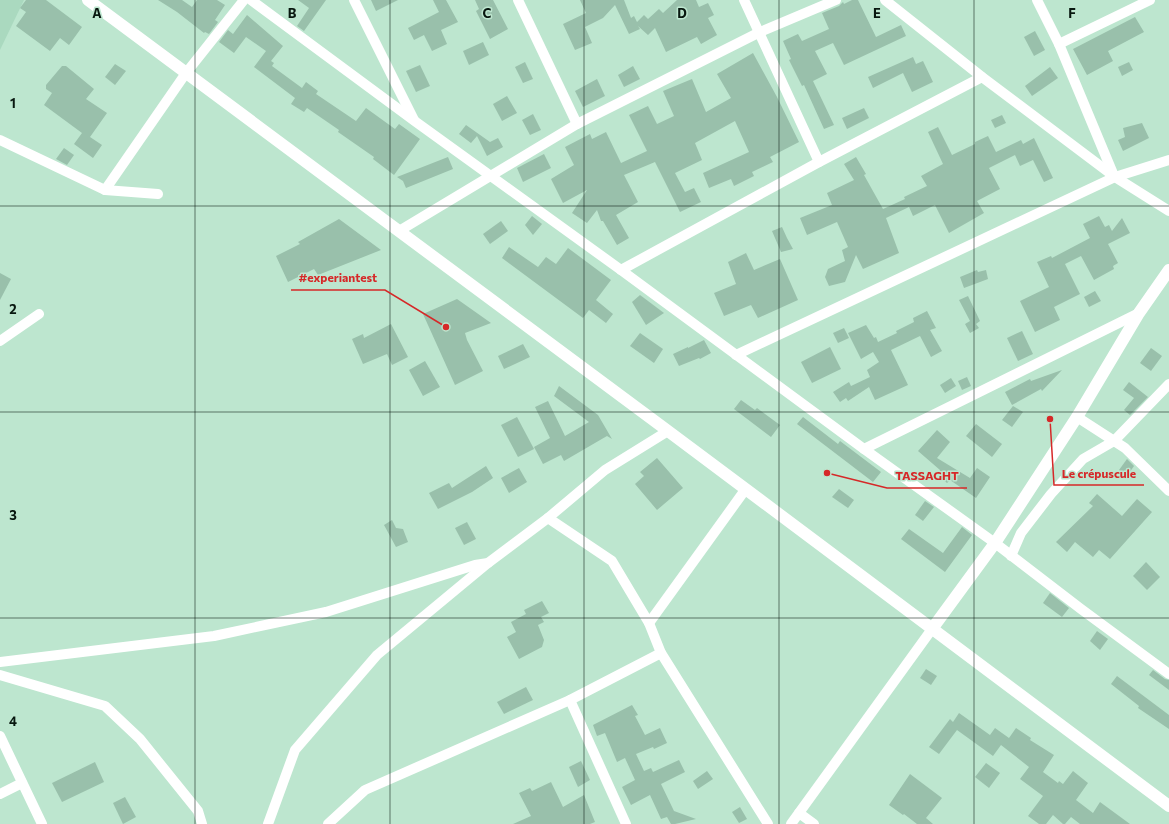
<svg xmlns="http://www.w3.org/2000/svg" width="1169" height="824" viewBox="0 0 1169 824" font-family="Commissioner,sans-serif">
	<rect width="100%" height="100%" fill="#bde6cf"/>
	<!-- built -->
	<path fill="#aad9bf" d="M0 0H24L0 50Z"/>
	<!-- building -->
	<g fill="#99c0ab">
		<path d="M26 0H46L82 27 69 45 60 38 50 51 16 26 26 12 20 8Z"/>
		<path d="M158 0H182L192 7 197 0H217L225 5 215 20 218 22 209 34 205 32 204 33 177 12Z"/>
		<path d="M298 0H326L304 31 297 26 309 8Z"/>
		<path d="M371 0H398L376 11Z"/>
		<path d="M433 0H446L458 22 441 30 447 44 432 51 424 35 414 40 408 28 439 12Z"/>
		<path d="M475 0H493L508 29 490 39 476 11 479 9Z"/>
		<path d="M580 0H624L631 18 634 16 637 22 644 15 648 19 659 9 663 13 677 0H696L699 7 708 3 714 15 708 18 717 35 701 44 697 37 666 52 655 28 648 35 638 26 640 29 629 34 615 5 603 18 585 27 592 43 575 50 563 24 586 13Z"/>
		<path d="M852 0H858L876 37 901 25 906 36 844 65 833 43 815 51 827 74 813 81 834 125 824 129 804 85 802 86 789 60 791 59 783 41 798 34 802 41 829 29 822 13 839 6 843 2 844 4Z"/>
		<path d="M247 15 283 46 271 61 274 63 272 66 302 88 306 82 318 91 316 94 356 121 366 108 395 129 399 124 420 139 394 175 373 159 374 157 338 132 339 130 307 108 304 112 291 104 295 98 254 67 266 51 246 37 234 53 219 42 228 30 233 34Z"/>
		<path d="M1135 17 1144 32 1108 51 1113 61 1087 75 1073 49Z"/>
		<path d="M1035 31 1045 50 1034 56 1024 37Z"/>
		<path d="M483 42 489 55 469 65 463 51Z"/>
		<path d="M753 53 777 97 799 142 770 157 773 162 752 172 754 176 734 186 731 179 709 188 703 173 749 152 735 121 695 143 702 160 675 173 685 192 694 188 701 202 680 212 655 162 624 175 638 202 616 215 629 238 617 245 603 221H601L597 210 587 223 572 213 587 190 563 203 551 179 574 165 565 147 590 134 592 139 606 132 621 163 647 151 629 115 648 106 657 124 674 116 663 91 692 79 706 112 731 98 717 74Z"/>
		<path d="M913 57 916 64 923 61 933 82 912 92 903 73 873 88 868 77Z"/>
		<path d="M525 62 533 79 523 83 515 67Z"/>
		<path d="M1129 62 1133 70 1122 76 1118 67Z"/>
		<path d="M115 64 126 71 115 85 105 77Z"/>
		<path d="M420 65 430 86 416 92 406 71Z"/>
		<path d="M62 66H66L94 89 86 99 107 113 90 137 102 145 93 158 74 144 82 133 44 105 52 93 46 89V85Z"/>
		<path d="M633 66 640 79 624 87 618 75Z"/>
		<path d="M1050 67 1058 78 1032 96 1025 86Z"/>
		<path d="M597 79 605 96 583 107 575 91Z"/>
		<path d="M507 96 517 113 502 121 493 104Z"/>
		<path d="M864 108 869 118 847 129 842 118Z"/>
		<path d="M533 114 541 130 530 135 522 120Z"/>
		<path d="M1002 115 1006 123 995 128 991 120Z"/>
		<path d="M1142 123 1149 138 1123 151 1118 140 1125 137 1123 128Z"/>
		<path d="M466 125 490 142 498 138 503 147 487 156 477 136 471 143 459 134Z"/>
		<path d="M938 127 952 155 975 144V142L988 136 996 152 1021 140 1023 144 1034 138 1053 178 1044 182 1033 160 1020 166 1015 155 989 168 1000 189 977 201 984 213 949 233 935 205 913 216 909 207 886 218 899 253 863 269 856 255 845 282 829 286 825 277 828 269 845 261 842 250 848 247 837 222 807 235 800 218 832 205 827 193 854 180 844 164 856 157 866 174 864 175 883 209 905 199 904 197 927 186 921 176 943 164 928 132Z"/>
		<path d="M64 148 74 155 67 165 56 159Z"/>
		<path d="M544 154 551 168 523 182 517 168Z"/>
		<path d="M448 157 453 169 406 188 403 181 397 177Z"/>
		<path d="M532 216 542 224 533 235 525 225Z"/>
		<path d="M1099 216 1105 227 1109 225 1112 231 1122 218 1130 233 1108 244 1118 263 1113 266 1114 269 1094 280 1081 256 1065 264 1080 294 1054 307 1060 320 1035 332 1020 301 1049 287 1037 262 1051 256 1052 258 1090 238 1083 224Z"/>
		<path d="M339 219 381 250 318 275 314 269 288 282 276 256 300 244 298 242Z"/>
		<path d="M501 221 508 231 490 244 483 234Z"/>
		<path d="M782 227 787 238 793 249 781 252 772 231Z"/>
		<path d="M509 247 538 267 546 257 556 264 568 248 611 280 596 300 613 314 606 323 589 310 583 318 502 258Z"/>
		<path d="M746 253 754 270 780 259 798 300 758 318 751 305 724 316 714 293 736 284 728 262Z"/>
		<path d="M977 270 978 272 986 270 988 279 964 288 960 277Z"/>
		<path d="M0 273 11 279 0 300Z"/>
		<path d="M1095 291 1101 301 1089 307 1084 297Z"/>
		<path d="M640 295 664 313 646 325 632 302Z"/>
		<path d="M968 296 980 321 976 324 979 328 970 333 965 324 970 321 959 300Z"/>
		<path d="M457 299 491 323 465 333 467 340 483 371 455 385 423 314Z"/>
		<path d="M927 311 936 328 930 330 942 351 931 357 920 336 891 350 908 385 875 400 869 387 848 401 846 398 840 402 833 392 849 382 851 386 870 377 867 370 879 362 873 352 861 359 848 333 866 325 874 338 876 337 878 342 897 333 896 331 914 322 913 318Z"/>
		<path d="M391 324 408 357 392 365 387 354 363 364 352 339 363 334 364 338Z"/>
		<path d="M844 328 849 338 838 343 833 333Z"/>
		<path d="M1022 331 1033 354 1018 361 1007 338Z"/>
		<path d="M640 333 663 349 654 363 630 346Z"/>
		<path d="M704 340 711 353 700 359 699 358 679 366 673 354 688 347V348Z"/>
		<path d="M523 344 530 357 504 369 498 356Z"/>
		<path d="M830 347 841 369 812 383 801 362Z"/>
		<path d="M1151 348 1162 356 1151 371 1140 363Z"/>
		<path d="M425 361 440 387 423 396 409 370Z"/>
		<path d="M1062 370 1042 391 1041 389 1012 405 1005 392 1030 379 1031 381Z"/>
		<path d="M967 377 971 386 962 390 958 381Z"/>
		<path d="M951 378 956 386 945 393 940 385Z"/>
		<path d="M1129 382 1148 397 1130 415 1124 410 1134 398 1123 390Z"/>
		<path d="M559 386 598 415 612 439 607 436 564 461 561 455 543 464 534 447 550 438 535 407 548 401 565 436 589 422 554 396Z"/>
		<path d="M741 400 755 410 757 408 780 425 771 437 734 409Z"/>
		<path d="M1013 406 1023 412 1012 427 1002 420Z"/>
		<path d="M517 417 534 449 518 457 501 425Z"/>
		<path d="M803 417 838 444 840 441 881 472 873 482 797 424Z"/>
		<path d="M976 424 1002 444 992 457 966 436Z"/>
		<path d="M937 430 950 442 937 458 970 478 977 468 990 477 976 498 950 480 947 483 938 475 940 470 918 451Z"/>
		<path d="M657 458 683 488 657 510 635 484 644 476 640 472Z"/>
		<path d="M1127 459 1134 466 1127 476 1119 470Z"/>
		<path d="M486 466 493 478 472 492 438 509 429 493 449 483 452 488Z"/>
		<path d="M519 468 527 482 509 493 501 478Z"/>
		<path d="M839 489 854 500 848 508 832 497Z"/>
		<path d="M1097 494 1122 516 1137 499 1152 512 1110 559 1099 550 1093 557 1075 542 1067 552 1056 542 1093 506 1089 503Z"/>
		<path d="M925 501 934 507 923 521 915 515Z"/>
		<path d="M392 520 396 528 403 529 408 542 396 547 384 525Z"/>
		<path d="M467 522 476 539 464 545 455 528Z"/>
		<path d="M962 527 972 535 945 572 901 539 909 529 943 553Z"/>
		<path d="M1146 562 1160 577 1147 590 1133 576Z"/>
		<path d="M1050 593 1069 608 1062 617 1043 603Z"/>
		<path d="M542 601 549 613 541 617 544 622 538 625 544 640 542 647 519 659 507 637 516 632 511 622 526 614 524 610Z"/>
		<path d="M1097 631 1108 639 1100 650 1090 641Z"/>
		<path d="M926 669 937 676 931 685 920 678Z"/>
		<path d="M1153 670 1165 679 1169 680V690L1149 675Z"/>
		<path d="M1117 676 1169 715V729L1138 708 1139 706 1111 684Z"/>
		<path d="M526 687 533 700 504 714 497 702Z"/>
		<path d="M632 705 638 715 635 716 645 735 660 728 667 743 654 749 653 747 636 754 644 771 651 768 653 772 679 760 685 772 661 784 674 811 696 819 675 824H671L667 817 661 819 650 795 631 805 622 787 635 780 625 758 617 762 605 733 597 736 593 725Z"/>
		<path d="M959 713 990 735 995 728 1009 738 1016 728 1031 738 1030 740 1054 755 1043 772 1058 783 1059 781 1063 784 1073 771 1088 783 1076 800 1093 813 1100 802 1130 824H1080L1071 817 1065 824H1063L1053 815 1046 824H1039L1028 816 1043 796 1020 779 1029 767 1001 745 993 756 957 730 939 754 929 747 950 719 953 722Z"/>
		<path d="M581 761 590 780 578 787 569 767Z"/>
		<path d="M95 762 104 782 62 802 52 783Z"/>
		<path d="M986 763 1000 773 989 788 975 777Z"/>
		<path d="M707 771 713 779 698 789 693 781Z"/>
		<path d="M910 774 942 798 926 818 933 824H917L904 814 903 815 889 805Z"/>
		<path d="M551 782 563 807 584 795 595 822 590 824H513L531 816 519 793 530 788 532 791Z"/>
		<path d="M125 797 136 817 123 824 113 803Z"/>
		<path d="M740 807 747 819 739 823 732 812Z"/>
	</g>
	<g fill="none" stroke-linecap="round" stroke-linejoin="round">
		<!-- minor -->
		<g stroke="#fff" stroke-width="10">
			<path d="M251 0 416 122 621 270 864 449 995 543 1081 609 1169 674"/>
			<path d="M354 0 414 120"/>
			<path d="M518 0 577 124"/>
			<path d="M744 0 819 162"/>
			<path d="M885 0 982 77 1115 177 1169 211"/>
			<path d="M1037 0 1059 44 1114 176"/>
			<path d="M1059 44 1150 0"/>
			<path d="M0 140 105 190"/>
			<path d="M158 194 105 190 186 73 244 0"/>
			<path d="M399 231 577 124 760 32 836 0"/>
			<path d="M621 270 819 162 982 77"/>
			<path d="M0 341 39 314"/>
			<path d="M736 355 1115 177 1169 160"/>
			<path d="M1077 417 1125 448 1169 491"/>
			<path d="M864 449 1139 313"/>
			<path d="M548 518 612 561 649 623 661 653 768 824"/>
			<path d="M1011 556 1021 533 1051 494 1083 459 1114 441 1169 384"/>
			<path d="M649 623 745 490"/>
			<path d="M0 662 214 636 326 612 475 565 488 563 548 518 605 470 668 431"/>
			<path d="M0 675 105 706 140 739 198 811 202 824"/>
			<path d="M570 700 626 824"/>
			<path d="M0 736 42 824"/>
			<path d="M0 794 22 783"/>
			<path d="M799 813 814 824"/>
			<path d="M268 824 295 750 377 655 488 563"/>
			<path d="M328 824 365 790 570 700 661 653"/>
			<path d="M791 824 932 629"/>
		</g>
		<!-- tertiary -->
		<g stroke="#fff" stroke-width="12">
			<path d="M88 0 668 431 1169 806"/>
			<path d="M932 629 995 543 1077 417 1139 313 1169 270"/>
		</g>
	</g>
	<!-- grid -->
	<path fill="none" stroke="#08170f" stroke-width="1" stroke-opacity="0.55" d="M195 0V824M390 0V824M584 0V824M779 0V824M974 0V824M0 206H1169M0 412H1169M0 618H1169"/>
	<g font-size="13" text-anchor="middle" font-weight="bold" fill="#08170f" stroke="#bde6cf" stroke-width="3" stroke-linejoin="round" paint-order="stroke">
		<text x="97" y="18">A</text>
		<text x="292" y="18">B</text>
		<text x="487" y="18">C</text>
		<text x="682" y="18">D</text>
		<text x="877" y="18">E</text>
		<text x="1072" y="18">F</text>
		<text x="13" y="108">1</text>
		<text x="13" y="314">2</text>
		<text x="13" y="520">3</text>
		<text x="13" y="726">4</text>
	</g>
	<!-- callouts -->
	<path fill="none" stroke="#d62828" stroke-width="1.5" d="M446 327L385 290H291M1050 419L1054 485H1144M827 473L887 488H967"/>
	<g fill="#d62828" stroke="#bde6cf" stroke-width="1.5">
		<circle cx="446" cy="327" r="4"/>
		<circle cx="1050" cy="419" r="4"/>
		<circle cx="827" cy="473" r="4"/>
	</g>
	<g font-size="12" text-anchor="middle" font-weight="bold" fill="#d62828" stroke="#bde6cf" stroke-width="3" stroke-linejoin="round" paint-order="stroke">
		<text x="338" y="282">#experiantest</text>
		<text x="1099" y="478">Le crépuscule</text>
		<text x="927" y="480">TASSAGHT</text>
	</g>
</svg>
